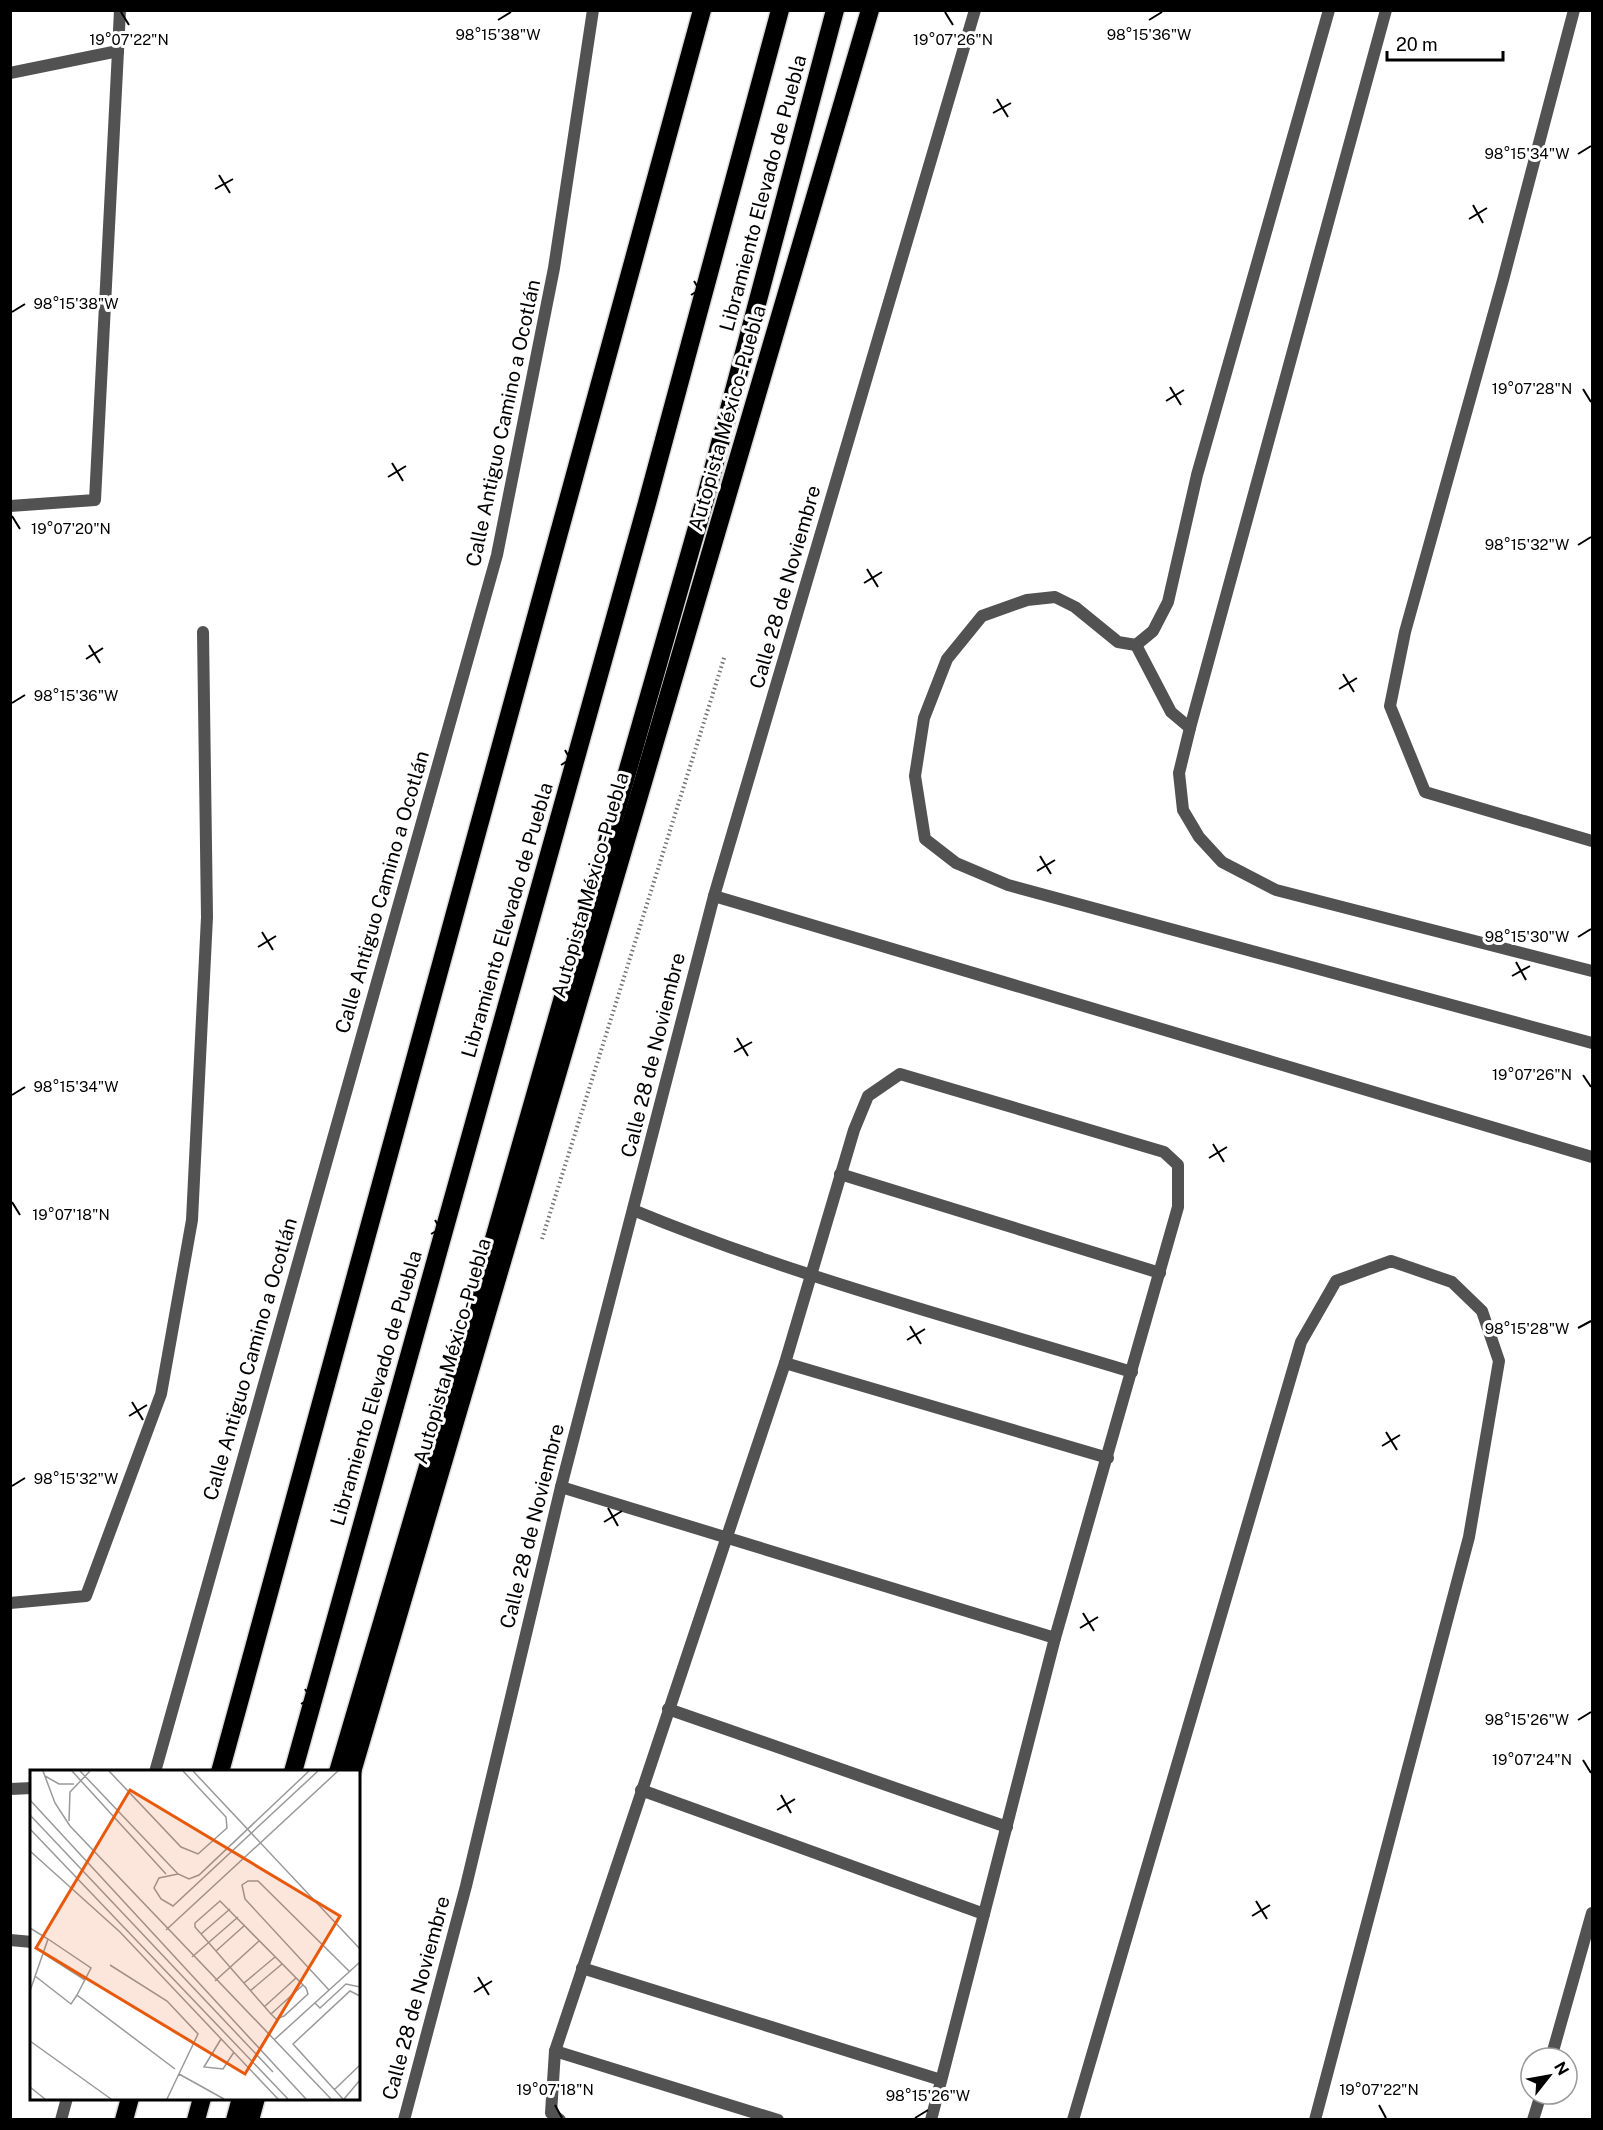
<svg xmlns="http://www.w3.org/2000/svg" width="1603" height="2130" viewBox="0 0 1603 2130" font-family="'Public Sans',sans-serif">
	<rect width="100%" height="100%" fill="#fff"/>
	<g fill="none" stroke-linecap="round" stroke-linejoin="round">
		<defs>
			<g id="motorway">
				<path d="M220 1772 702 10"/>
				<path d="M293 1772 647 503 780 10"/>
				<path d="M338 1772 464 1344 706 496 835 10"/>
				<path d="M352 1772 870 10"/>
				<path d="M124 2120 130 2098"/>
				<path d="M196 2120 202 2098"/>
				<path d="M235 2120 241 2098"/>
				<path d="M250 2120 256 2098"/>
			</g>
		</defs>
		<!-- motorway casing -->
		<use href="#motorway" stroke="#dbdbdb" stroke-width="21"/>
		<!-- path -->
		<path stroke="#747474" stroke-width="4" stroke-dasharray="1.5 3" stroke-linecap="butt" d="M542 1239 725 655"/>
		<!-- service -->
		<g stroke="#525252" stroke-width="12">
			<path d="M1329 10 1197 475 1168 602 1153 631 1136 645 1118 642 1075 607 1055 597 1027 600 982 616 947 659 924 718 915 776 925 839 956 863 1008 885 1592 1043"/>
			<path d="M1386 10 1190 728 1179 773 1183 810 1199 837 1222 862 1276 890 1592 971"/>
			<path d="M1574 10 1503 280 1405 632 1390 706 1425 792 1592 841"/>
			<path d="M10 73 118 51 120 10"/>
			<path d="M10 506 95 500 118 51"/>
			<path d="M1136 645 1171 712 1190 728"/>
			<path d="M714 896 1592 1157"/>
			<path d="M840 1174 1160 1273"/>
			<path d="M633 1210C795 1277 965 1321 1132 1372"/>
			<path d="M785 1363 1108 1458"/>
			<path d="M561 1487 1055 1638"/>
			<path d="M668 1709 1007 1827"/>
			<path d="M10 1789 32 1788"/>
			<path d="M641 1790 984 1914"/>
			<path d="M10 1940 32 1942"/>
			<path d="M582 1968 941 2080"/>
			<path d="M555 2051 778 2120"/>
			<path d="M1551 2058 1592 1913"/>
			<path d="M560 2120 551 2113 555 2051 785 1363 854 1130 868 1096 900 1074 1164 1152 1178 1165V1207L1055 1638 931 2120"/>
			<path d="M1073 2120 1301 1342 1336 1281 1391 1261 1452 1282 1482 1311 1499 1361 1469 1537 1315 2120"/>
			<path d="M1533 2120 1541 2094"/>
		</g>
		<!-- minor -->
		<path stroke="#525252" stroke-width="12" d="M10 1603 86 1596 161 1394 192 1220 207 917 203 632"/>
		<!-- tertiary -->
		<g stroke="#525252" stroke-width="12">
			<path d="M155 1772 497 555 554 268 593 10"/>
			<path d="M61 2120 67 2098"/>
			<path d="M404 2120 466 1886 561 1487 714 896 975 10"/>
		</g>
		<!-- motorway -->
		<use href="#motorway" stroke="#000" stroke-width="18"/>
	</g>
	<!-- ticks -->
	<path fill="none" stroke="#000" stroke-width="2" d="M121 12 129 25M945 12 953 25M498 20 511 12M1149 20 1162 12M997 99 1008 117M993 113 1011 103M1578 154 1591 146M219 175 230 193M215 189 233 179M1473 205 1483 223M1469 219 1487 208M694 281 705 299M691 295 709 284M12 312 25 304M1170 387 1181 405M1583 389 1591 402M1166 401 1184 390M392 463 403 481M388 477 406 466M12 516 20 529M1578 545 1591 537M867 569 878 587M864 583 882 572M89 645 100 663M86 659 103 648M1343 674 1354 692M1339 689 1357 678M12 703 25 695M565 750 575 768M561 765 579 754M1040 856 1051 874M1037 871 1055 860M262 932 273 950M1578 937 1591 929M258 947 276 936M1516 962 1526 980M1512 976 1530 966M737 1038 748 1056M734 1052 752 1042M1583 1075 1591 1087M12 1095 25 1087M1213 1144 1224 1162M1209 1158 1227 1147M12 1202 20 1215M435 1220 446 1238M431 1234 449 1224M910 1326 921 1344M1578 1328 1591 1321M907 1340 925 1329M132 1402 143 1420M129 1416 147 1405M1386 1432 1397 1450M1382 1446 1400 1435M12 1486 25 1478M608 1508 618 1526M604 1522 622 1511M1083 1613 1094 1631M1080 1628 1098 1617M305 1689 316 1707M301 1704 319 1693M1578 1720 1591 1712M1583 1760 1591 1773M781 1795 791 1813M777 1810 795 1799M1256 1901 1267 1919M1252 1916 1270 1905M478 1977 489 1995M474 1992 492 1981M555 2105 562 2118M1379 2105 1386 2118M915 2118 928 2110"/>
	<g text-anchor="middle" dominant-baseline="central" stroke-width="6" stroke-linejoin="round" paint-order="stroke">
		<!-- street labels -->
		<g font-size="20" fill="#000" stroke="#fff">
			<text transform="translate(763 193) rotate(-75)">Libramiento Elevado de Puebla</text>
			<text transform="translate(727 418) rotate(-74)">Autopista México-Puebla</text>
			<text transform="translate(503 423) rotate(-78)">Calle Antiguo Camino a Ocotlán</text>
			<text transform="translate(785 587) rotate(-74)">Calle 28 de Noviembre</text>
			<text transform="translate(590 885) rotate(-74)">Autopista México-Puebla</text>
			<text transform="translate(382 892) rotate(-74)">Calle Antiguo Camino a Ocotlán</text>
			<text transform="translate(507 920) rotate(-74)">Libramiento Elevado de Puebla</text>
			<text transform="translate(653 1055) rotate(-76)">Calle 28 de Noviembre</text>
			<text transform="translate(452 1351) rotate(-74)">Autopista México-Puebla</text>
			<text transform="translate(250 1359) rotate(-74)">Calle Antiguo Camino a Ocotlán</text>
			<text transform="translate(376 1388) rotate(-74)">Libramiento Elevado de Puebla</text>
			<text transform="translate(532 1526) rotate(-76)">Calle 28 de Noviembre</text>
			<text transform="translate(416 1998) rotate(-75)">Calle 28 de Noviembre</text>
		</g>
	</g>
	<!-- overview -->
	<g transform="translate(30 1770)">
		<rect width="330" height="330" fill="#fff"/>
		<path fill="none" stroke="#999" stroke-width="1.5" d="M13 1 25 33 40 56 301 329M42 1 136 104M50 1 148 104 159 109 169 105 279 1M79 1 151 77 168 84 197 58 196 47 153 1M163 1 330 179M15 6 29 14H44M0 30 276 329M0 45 243 302M39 51 40 22 60 1M0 59 258 329M0 81 90 162 248 329M148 104 129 108 124 118 131 129 143 136 288 1M190 131 276 218 278 224 254 246 246 249 241 244 165 157V153ZM0 158 18 169 0 221M136 160 308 1M171 164 200 139M18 169 61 198 47 225 145 299M186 181 215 155M13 183 55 210M162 187 208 147M80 195 137 231 168 264 137 329M5 206 41 234 47 225M185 211 229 171M214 213 245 187M299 220 215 129 212 115 218 111H228L319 201M220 221 252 194M285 233 290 238 316 214 330 217M234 237 266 208M241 244 273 215M191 269 174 297 193 299 204 282M244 270 330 192M0 271 81 329M149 304 194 329M0 317 15 329M304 320 330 295M313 329 263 274 320 221 330 226M314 329 330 310"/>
		<path fill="#e8590c" fill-opacity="0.15" stroke="#e8590c" stroke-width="3" d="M100 20 310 146 215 304 6 178Z"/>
		<rect width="330" height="330" fill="none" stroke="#000" stroke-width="3"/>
	</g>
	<g font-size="15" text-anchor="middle" fill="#000" stroke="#fff" stroke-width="6" stroke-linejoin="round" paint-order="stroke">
		<text x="498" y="40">98°15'38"W</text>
		<text x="1149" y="40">98°15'36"W</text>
		<text x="129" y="45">19°07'22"N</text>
		<text x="953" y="45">19°07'26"N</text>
		<text x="1527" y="159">98°15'34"W</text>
		<text x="76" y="309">98°15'38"W</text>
		<text x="1532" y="394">19°07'28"N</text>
		<text x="71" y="534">19°07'20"N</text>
		<text x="1527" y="550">98°15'32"W</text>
		<text x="76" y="701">98°15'36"W</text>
		<text x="1527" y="942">98°15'30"W</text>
		<text x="1532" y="1080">19°07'26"N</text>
		<text x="76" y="1092">98°15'34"W</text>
		<text x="71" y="1220">19°07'18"N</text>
		<text x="1527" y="1334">98°15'28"W</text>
		<text x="76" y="1484">98°15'32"W</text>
		<text x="1527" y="1725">98°15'26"W</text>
		<text x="1532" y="1765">19°07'24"N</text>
		<text x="555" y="2095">19°07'18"N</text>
		<text x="1379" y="2095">19°07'22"N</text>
		<text x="928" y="2101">98°15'26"W</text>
	</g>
	<!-- border -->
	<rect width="1603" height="2130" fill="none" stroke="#000000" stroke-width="24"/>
	<!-- north arrow -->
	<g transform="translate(1549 2076) rotate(59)"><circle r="28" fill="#ffffff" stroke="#999999" stroke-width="1.5"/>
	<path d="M0-4.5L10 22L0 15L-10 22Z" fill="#000000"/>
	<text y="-9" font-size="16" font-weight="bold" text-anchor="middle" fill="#000000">N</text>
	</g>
	<!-- scale -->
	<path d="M1387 51v9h116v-9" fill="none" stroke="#000000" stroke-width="3"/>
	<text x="1396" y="51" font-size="18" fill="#000000" stroke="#ffffff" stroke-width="4.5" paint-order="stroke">20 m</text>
</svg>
